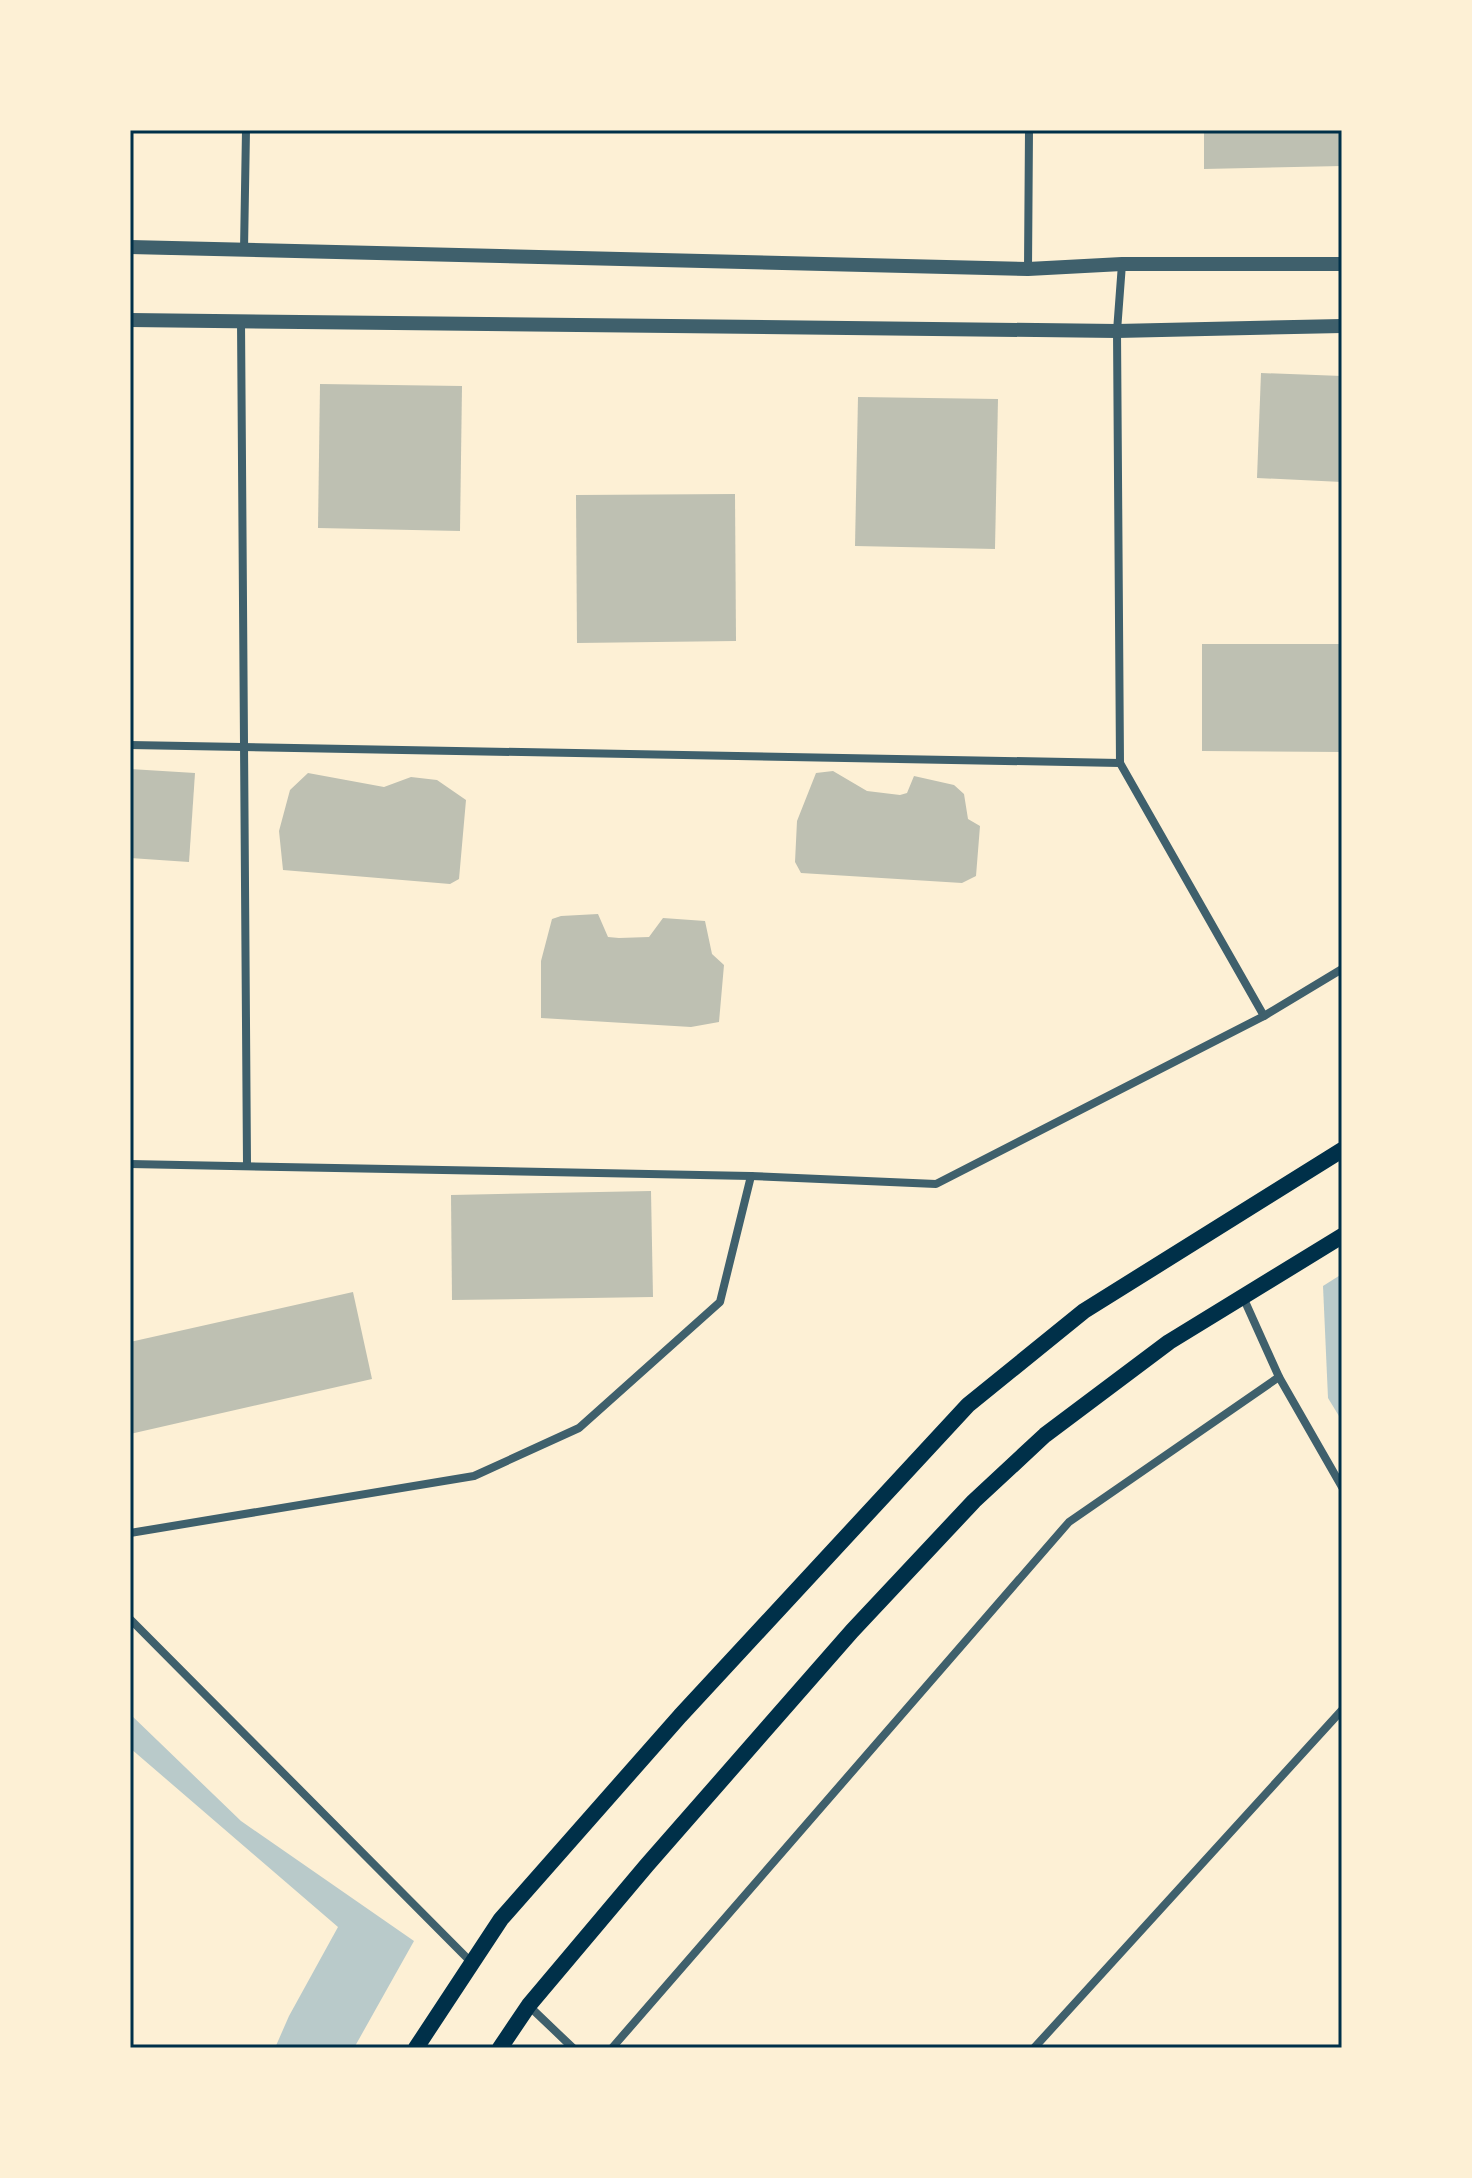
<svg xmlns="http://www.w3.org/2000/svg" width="1472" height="2178" viewBox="0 0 1472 2178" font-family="'DM Sans',sans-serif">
	<rect width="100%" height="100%" fill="#fdf0d5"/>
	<!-- green -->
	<g fill="#b9caca">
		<path d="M1342 1274V1421L1328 1398 1323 1286Z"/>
		<path d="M130 1714 241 1821 414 1941 354 2048H275L289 2016 338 1927 130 1748Z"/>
	</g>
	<!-- building -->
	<g fill="#bec0b2">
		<path d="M1204 130H1342V166L1204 169Z"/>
		<path d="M1261 373 1342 376V482L1257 478Z"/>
		<path d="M320 384 462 386 460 531 318 528Z"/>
		<path d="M858 397 998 399 995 549 855 546Z"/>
		<path d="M735 494 736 641 577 643 576 495Z"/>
		<path d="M1202 644H1342V752L1202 751Z"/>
		<path d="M130 769 195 773 189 862 130 858Z"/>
		<path d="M833 771 867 791 900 795 907 793 914 776 954 785 964 794 968 819 980 826 976 876 962 883 801 873 795 862 797 821 816 773Z"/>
		<path d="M308 773 384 787 411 777 437 780 466 800 459 879 450 884 283 870 279 831 290 790Z"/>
		<path d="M598 914 608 937 619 938 649 937 663 918 705 921 712 954 724 965 719 1022 691 1027 541 1018V961L552 919 561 916Z"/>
		<path d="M651 1191 653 1297 452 1300 451 1195Z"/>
		<path d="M353 1292 372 1379 130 1434V1342Z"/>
	</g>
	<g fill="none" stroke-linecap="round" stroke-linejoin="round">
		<!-- minor -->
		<g stroke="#3f606c" stroke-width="8">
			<path d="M244 250 246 130"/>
			<path d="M1122 264 1117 331 1120 763 1264 1016"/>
			<path d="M1028 269 1029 130"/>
			<path d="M241 321 247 1164"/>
			<path d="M130 745 1120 763"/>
			<path d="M130 1164 751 1176 936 1184 1264 1016 1342 969"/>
			<path d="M1243 1297 1279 1377 1342 1487"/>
			<path d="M130 1533 474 1476 579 1428 720 1302 751 1176"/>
			<path d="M130 1619 472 1963"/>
			<path d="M529 2006 573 2048"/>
			<path d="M612 2048 1069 1522 1279 1377"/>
			<path d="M1034 2048 1342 1710"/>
		</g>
		<!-- tertiary -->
		<g stroke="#3f606c" stroke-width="14">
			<path d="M130 247 1028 269 1122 264H1342"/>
			<path d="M130 320 1117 331 1342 326"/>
		</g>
		<!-- secondary -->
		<g stroke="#003049" stroke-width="16">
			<path d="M416 2048 501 1919 680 1716 968 1405 1084 1311 1342 1150"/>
			<path d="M500 2048 529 2005 647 1865 852 1631 974 1501 1045 1435 1169 1342 1342 1236"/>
		</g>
	</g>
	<!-- border -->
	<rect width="1472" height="2178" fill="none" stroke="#fdf0d5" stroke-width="264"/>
	<rect x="132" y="132" width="1208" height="1914" fill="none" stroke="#003049" stroke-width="3"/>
</svg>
